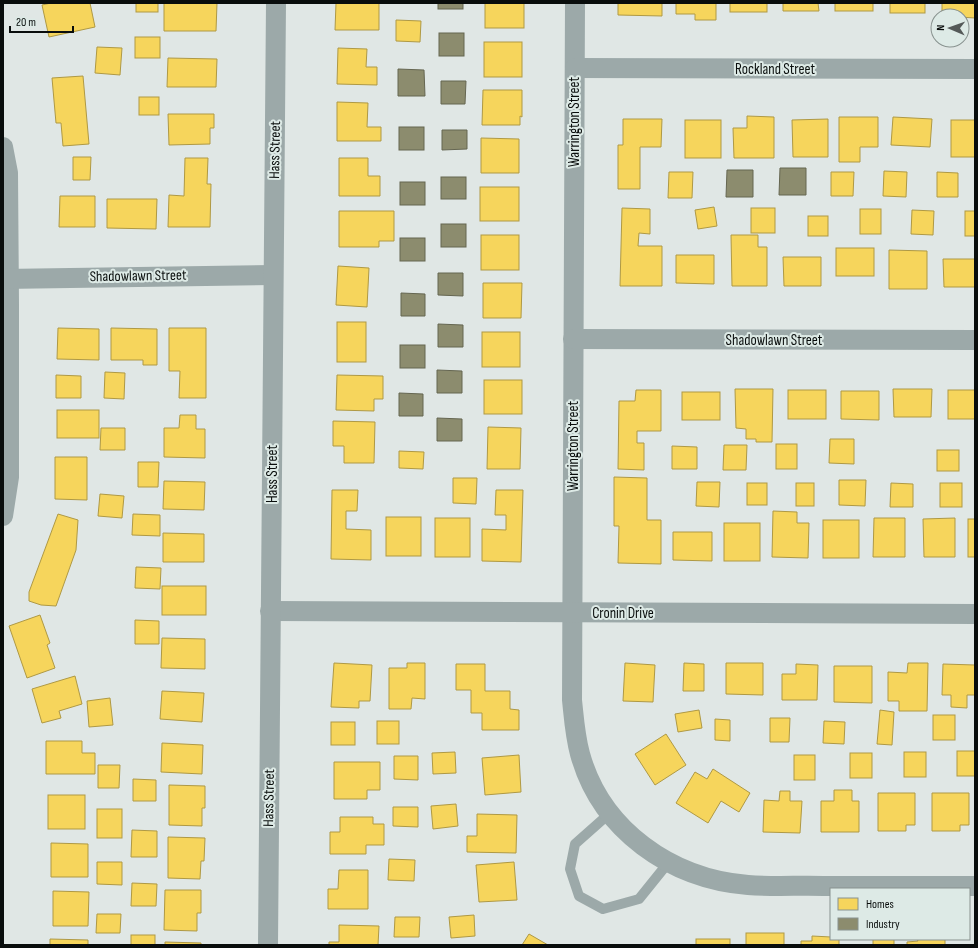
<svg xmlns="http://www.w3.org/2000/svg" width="978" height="948" viewBox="0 0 978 948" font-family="'Sofia Sans Condensed',sans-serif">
	<rect width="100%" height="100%" fill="#e0e7e5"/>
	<!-- homes -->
	<g fill="#f6d55c" stroke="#af9944">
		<path d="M51 3H90L95 27 49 37 42 5Z"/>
		<rect x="136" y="3" width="22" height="9"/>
		<path d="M164 3H217L216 31H164Z"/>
		<path d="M336 3H379V30H335Z"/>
		<rect x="485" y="3" width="39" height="25"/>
		<path d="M618 3H662V16L618 15Z"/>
		<path d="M676 3H716V20H695V14H676Z"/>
		<rect x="730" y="3" width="37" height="9"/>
		<path d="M783 3H818L819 11H783Z"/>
		<rect x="835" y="3" width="38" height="8"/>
		<rect x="890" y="3" width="35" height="10"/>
		<path d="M942 3H975V18L942 16Z"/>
		<path d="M396 20 421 21 420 42 396 41Z"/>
		<rect x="135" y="37" width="25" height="21"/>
		<rect x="484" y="42" width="38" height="35"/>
		<path d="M97 47 122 48 120 75 95 73Z"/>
		<path d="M338 48 367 49 366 67H377V85L337 84Z"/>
		<path d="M168 58 217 59 216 87H167Z"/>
		<path d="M83 76 89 144 63 146 61 123H56L52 78Z"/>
		<path d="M483 90H522V117L520 116V125H482Z"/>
		<rect x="139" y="97" width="20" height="18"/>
		<path d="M337 102 368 103 367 127H381V141H337Z"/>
		<path d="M168 114H214V128H210V144L169 145Z"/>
		<path d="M747 116 774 117V158H734L733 128H747Z"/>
		<path d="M839 117H878V147H860V162H839Z"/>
		<path d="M893 117 932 119 930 147 891 145Z"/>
		<path d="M623 119H662L661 147H640V189H618V145H623Z"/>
		<path d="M828 119V157H793L792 120Z"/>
		<rect x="685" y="120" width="36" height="38"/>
		<rect x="951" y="120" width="24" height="37"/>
		<path d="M481 138 519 139V173H481Z"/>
		<path d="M73 157H91L90 180H73Z"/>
		<path d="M185 158H208L207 184H211L210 227H168L169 195 184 196Z"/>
		<path d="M339 158H368V176H380V196H339Z"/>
		<path d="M884 171 907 172 906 197 883 196Z"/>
		<path d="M669 172H693L692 198H668Z"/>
		<path d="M831 172H854L853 196H831Z"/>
		<path d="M937 172 958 173V197H937Z"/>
		<rect x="480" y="187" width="39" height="34"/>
		<path d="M60 196H95V227H59Z"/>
		<path d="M107 199H157L156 229 107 228Z"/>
		<path d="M714 207 717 226 698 229 695 210Z"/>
		<path d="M622 208 650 209V234L639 233 638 246H662V286H620Z"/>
		<rect x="751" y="208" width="24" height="25"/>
		<rect x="860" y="209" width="21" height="25"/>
		<path d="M912 210 934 211 933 235 911 234Z"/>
		<path d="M339 211H394V241H379V247H339Z"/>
		<rect x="965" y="211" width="10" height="25"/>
		<rect x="808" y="216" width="20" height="20"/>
		<rect x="481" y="235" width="38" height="35"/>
		<path d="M731 235H758V247H767V286H732Z"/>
		<rect x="836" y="248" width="38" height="28"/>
		<path d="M889 250 927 251V289H889Z"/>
		<path d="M676 255H714V284L676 283Z"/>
		<path d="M783 257H821V286H784Z"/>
		<path d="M943 259H975V287H944Z"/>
		<path d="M338 266 369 268 367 307 336 305Z"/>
		<path d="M483 283H522L521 318H483Z"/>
		<rect x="337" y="322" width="29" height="40"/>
		<path d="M58 328 99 329V360L57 359Z"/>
		<path d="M111 328 157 329V365H143V360H111Z"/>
		<path d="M169 328H206V398H179L180 371H169Z"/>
		<rect x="482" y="332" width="38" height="35"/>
		<path d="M105 372 125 373 124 399 104 398Z"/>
		<path d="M56 375 81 376V398H56Z"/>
		<path d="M337 375 383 376V399H374V411L336 410Z"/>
		<rect x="484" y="380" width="38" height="34"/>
		<path d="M735 389H773L772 442H756V439H746V429L736 428Z"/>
		<path d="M893 389H932L931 417H894Z"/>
		<path d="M636 390H661V431H637V443H644V470L618 469 619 401H635Z"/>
		<rect x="788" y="390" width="38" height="29"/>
		<rect x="948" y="390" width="27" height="29"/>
		<path d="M841 391H879V420L841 419Z"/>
		<rect x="682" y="392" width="38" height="28"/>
		<rect x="57" y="410" width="42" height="28"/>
		<path d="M180 415H196V429H205V458L164 457V428H179Z"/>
		<path d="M333 421 375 422 374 463H344V446H333Z"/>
		<path d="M488 427 521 428 520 469H487Z"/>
		<path d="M101 428H125V450H100Z"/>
		<path d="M830 439H854V464L829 463Z"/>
		<rect x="776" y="444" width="21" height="25"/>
		<path d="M724 445H747L746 470H723Z"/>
		<path d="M672 446 697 447V469H672Z"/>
		<rect x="937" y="450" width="22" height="21"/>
		<path d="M399 451 424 452 423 469 399 468Z"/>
		<path d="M55 457H87V500L55 499Z"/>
		<path d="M138 462H159L158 487H138Z"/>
		<path d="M614 477 647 478V520H661V564L618 563 619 526H614Z"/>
		<path d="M453 478H477L476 504 453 503Z"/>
		<path d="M839 480H866L865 506 839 505Z"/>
		<path d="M164 481 205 482 204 510 163 509Z"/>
		<path d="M697 482H720L719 507 696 506Z"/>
		<rect x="747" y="483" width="20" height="22"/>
		<rect x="796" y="483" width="18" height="23"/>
		<path d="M891 483 913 484V507H890Z"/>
		<rect x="940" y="483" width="22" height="24"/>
		<path d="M332 490H358L357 511H346V529L371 530V560L331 559Z"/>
		<path d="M496 490H523L521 562 482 561V529L506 530V515H495Z"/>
		<path d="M100 494 124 496 122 518 98 516Z"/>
		<path d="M773 511 797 512V523H809L808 558 772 557Z"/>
		<path d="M58 514 78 520 76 550 56 606 41 605 29 601V592Z"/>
		<path d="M133 514 160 515V536L132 535Z"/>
		<rect x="386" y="517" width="35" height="39"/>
		<rect x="435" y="518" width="35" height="39"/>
		<path d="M874 518H905V557H873Z"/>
		<path d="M955 518V557H924L923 519Z"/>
		<rect x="968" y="519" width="7" height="38"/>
		<rect x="823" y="520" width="36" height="38"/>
		<rect x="724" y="523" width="36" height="38"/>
		<path d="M673 532H712V561L673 560Z"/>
		<path d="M163 533 204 534V562H163Z"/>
		<path d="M136 567 161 568 160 589 135 588Z"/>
		<rect x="162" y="586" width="44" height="29"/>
		<path d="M40 615 50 643 47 645 55 668 27 678 9 626Z"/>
		<path d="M135 620 159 621V644H135Z"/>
		<path d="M162 638 205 639V669L161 668Z"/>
		<path d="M334 663 372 665 370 701H359V708L331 707Z"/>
		<path d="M407 663H425V699L412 698 411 709H389V668H407Z"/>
		<path d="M625 663 655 665 653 702 623 701Z"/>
		<path d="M684 663 704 664V691H683Z"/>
		<path d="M726 663H763V695L726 694Z"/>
		<path d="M908 663H928L927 711H899V701H888V672L907 673Z"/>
		<path d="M456 664H485V691H510V709L519 710V730H482V713H471V690H456Z"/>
		<path d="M796 664 818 665 817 700H782V674H796Z"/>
		<path d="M943 664 975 665V695H967V708L951 707V695H942Z"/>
		<path d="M834 666H872V703L834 702Z"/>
		<path d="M75 676 82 704 59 711 61 718 42 723 32 689Z"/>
		<path d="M162 691 204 693 202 722 160 719Z"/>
		<path d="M110 698 113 725 89 727 87 701Z"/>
		<path d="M699 710 702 728 678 732 675 714Z"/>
		<path d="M880 710 894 712 892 745 877 744Z"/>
		<rect x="933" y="715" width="22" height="25"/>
		<path d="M770 718H790L789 742H770Z"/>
		<path d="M715 719 730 720V741L715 740Z"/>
		<rect x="377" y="721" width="22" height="23"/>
		<path d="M824 721 845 722 844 744 823 743Z"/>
		<rect x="331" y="722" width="24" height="23"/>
		<path d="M666 734 686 765 655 785 635 754Z"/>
		<path d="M46 741H82V753H95V774H46Z"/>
		<path d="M162 743 203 745 202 774 161 772Z"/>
		<rect x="957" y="751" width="18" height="25"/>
		<path d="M455 752 456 773 433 774 432 753Z"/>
		<rect x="904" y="752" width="22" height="25"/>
		<rect x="850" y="753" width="22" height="25"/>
		<path d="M519 755 521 792 485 795 482 758Z"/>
		<rect x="794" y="755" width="21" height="25"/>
		<path d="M394 756H418V780L394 779Z"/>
		<path d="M334 762H380V790H367V799H334Z"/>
		<path d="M98 765H120L119 788H98Z"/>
		<path d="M713 769 750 793 739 812 721 801 708 823 676 803 695 772 707 779Z"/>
		<path d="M133 779 156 780V801H133Z"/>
		<path d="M169 785 205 786V808H202V826L169 825Z"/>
		<path d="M834 790H852V801H859V832H821V801H834Z"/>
		<path d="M780 791H790V801H802L800 833 763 832 764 800 779 801Z"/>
		<path d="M878 793H915V825H906V831H878Z"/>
		<path d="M932 793H969V825H960V831H932Z"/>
		<rect x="48" y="795" width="37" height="34"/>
		<path d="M456 804 458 826 433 829 431 806Z"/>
		<path d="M393 807H418V827L393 826Z"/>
		<rect x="97" y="809" width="25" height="29"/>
		<path d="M477 814 517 815 516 853 467 852V836H477Z"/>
		<path d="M340 817H373V824H384V845H366V854H330V832H340Z"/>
		<path d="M132 830 157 831V857H131Z"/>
		<path d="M168 837 205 838 204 861H201L200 879 168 878Z"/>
		<path d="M51 843 88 844V877H51Z"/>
		<path d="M389 859 415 860 414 881 388 880Z"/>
		<path d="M97 862H122V885L97 884Z"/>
		<path d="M514 862 517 900 479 902 476 865Z"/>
		<path d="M339 870H368V909H328V889H338Z"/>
		<path d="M132 883 157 884 156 906H131Z"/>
		<path d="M165 890H201V913H197V931L164 930Z"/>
		<path d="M53 891 89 892 88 926H53Z"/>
		<path d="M97 914H121L120 933H96Z"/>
		<path d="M474 915 475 936 451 938 449 917Z"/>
		<path d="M395 917H420L419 937H394Z"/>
		<path d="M339 925 379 926 378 945H329V942H339Z"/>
		<rect x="746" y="933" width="38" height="12"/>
		<path d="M529 934 548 945H522Z"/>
		<rect x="131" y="935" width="24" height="10"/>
		<path d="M812 936 831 937V939H839V945H801V941H812Z"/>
		<path d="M50 939 88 940V945H50Z"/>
		<rect x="696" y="939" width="34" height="6"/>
		<path d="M873 939H894V945H854H873Z"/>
		<path d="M917 939H945V945H907V942L918 941Z"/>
		<path d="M165 942 201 943V945H165Z"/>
	</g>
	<!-- industry -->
	<g fill="#8c8c6e" stroke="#656651">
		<rect x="438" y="3" width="25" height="6"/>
		<rect x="439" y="33" width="25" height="23"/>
		<path d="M398 69 424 70 425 96H398Z"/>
		<path d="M441 81H466L465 104H441Z"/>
		<rect x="399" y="127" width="25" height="23"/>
		<path d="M442 130H467V149L442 150Z"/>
		<path d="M780 168H806V195H779Z"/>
		<path d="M727 170H753V197H726Z"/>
		<rect x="441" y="177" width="25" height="22"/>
		<rect x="400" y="182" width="25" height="23"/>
		<rect x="441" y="224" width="25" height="23"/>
		<rect x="400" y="238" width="25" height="23"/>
		<path d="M438 273H463V296L438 295Z"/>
		<path d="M401 293 425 294V316H401Z"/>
		<path d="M438 324 463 325V347H438Z"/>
		<rect x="400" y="345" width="25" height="23"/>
		<path d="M437 370 462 371V393H437Z"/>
		<path d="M399 393 423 394V416H399Z"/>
		<path d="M437 418 462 419V441H437Z"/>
	</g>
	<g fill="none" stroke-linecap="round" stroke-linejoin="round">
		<!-- lane -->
		<path stroke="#9ca9a9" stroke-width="10" d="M610 813 575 844 570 869 579 896 603 909 639 899 668 863"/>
		<!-- street -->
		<g stroke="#9ca9a9" stroke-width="20">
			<path d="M575 3 572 700C574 719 575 736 580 754 601 830 671 879 748 885 774 887 801 885 827 886 876 886 926 886 975 886"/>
			<path d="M575 68 975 69"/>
			<path d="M3 147 8 173 9 304V477L3 516"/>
			<path d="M3 279 273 275"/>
			<path d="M573 339 975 340"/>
			<path d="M270 611 975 614"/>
			<path d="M268 945 276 3"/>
		</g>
	</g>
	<g text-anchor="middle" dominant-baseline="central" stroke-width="4" stroke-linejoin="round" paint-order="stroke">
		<!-- street labels -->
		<g font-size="15" fill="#090d0c" stroke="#ddeae6">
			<text x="775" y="69">Rockland Street</text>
			<text transform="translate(574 122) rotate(-90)">Warrington Street</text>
			<text transform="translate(275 150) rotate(-89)">Hass Street</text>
			<text transform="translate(138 276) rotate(-1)">Shadowlawn Street</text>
			<text x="774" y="340">Shadowlawn Street</text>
			<text transform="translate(573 446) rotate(-90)">Warrington Street</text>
			<text transform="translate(272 474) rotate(-90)">Hass Street</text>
			<text x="623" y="613">Cronin Drive</text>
			<text transform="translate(269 798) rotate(-89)">Hass Street</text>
		</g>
	</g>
	<!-- border -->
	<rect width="978" height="948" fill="none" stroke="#090d0c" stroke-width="8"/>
	<!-- legend -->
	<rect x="830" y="888" width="140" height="52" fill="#ddeae6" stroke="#88928f"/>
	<rect x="838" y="898" width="20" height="12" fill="#f6d55c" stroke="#88928f"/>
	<text x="866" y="908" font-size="12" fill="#090d0c">Homes</text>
	<rect x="838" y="918" width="20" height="12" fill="#8c8c6e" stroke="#88928f"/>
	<text x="866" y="928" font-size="12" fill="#090d0c">Industry</text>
	<!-- north arrow -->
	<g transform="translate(950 28) rotate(272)"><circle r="19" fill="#ddeae6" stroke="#88928f"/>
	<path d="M0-3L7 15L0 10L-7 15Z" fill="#545958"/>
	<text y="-6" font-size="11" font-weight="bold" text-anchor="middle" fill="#090d0c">N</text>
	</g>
	<!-- scale -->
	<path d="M10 26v6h63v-6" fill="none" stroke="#090d0c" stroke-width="2"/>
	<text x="16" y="26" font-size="12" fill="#090d0c" stroke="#ddeae6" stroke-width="3" paint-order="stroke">20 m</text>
</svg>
